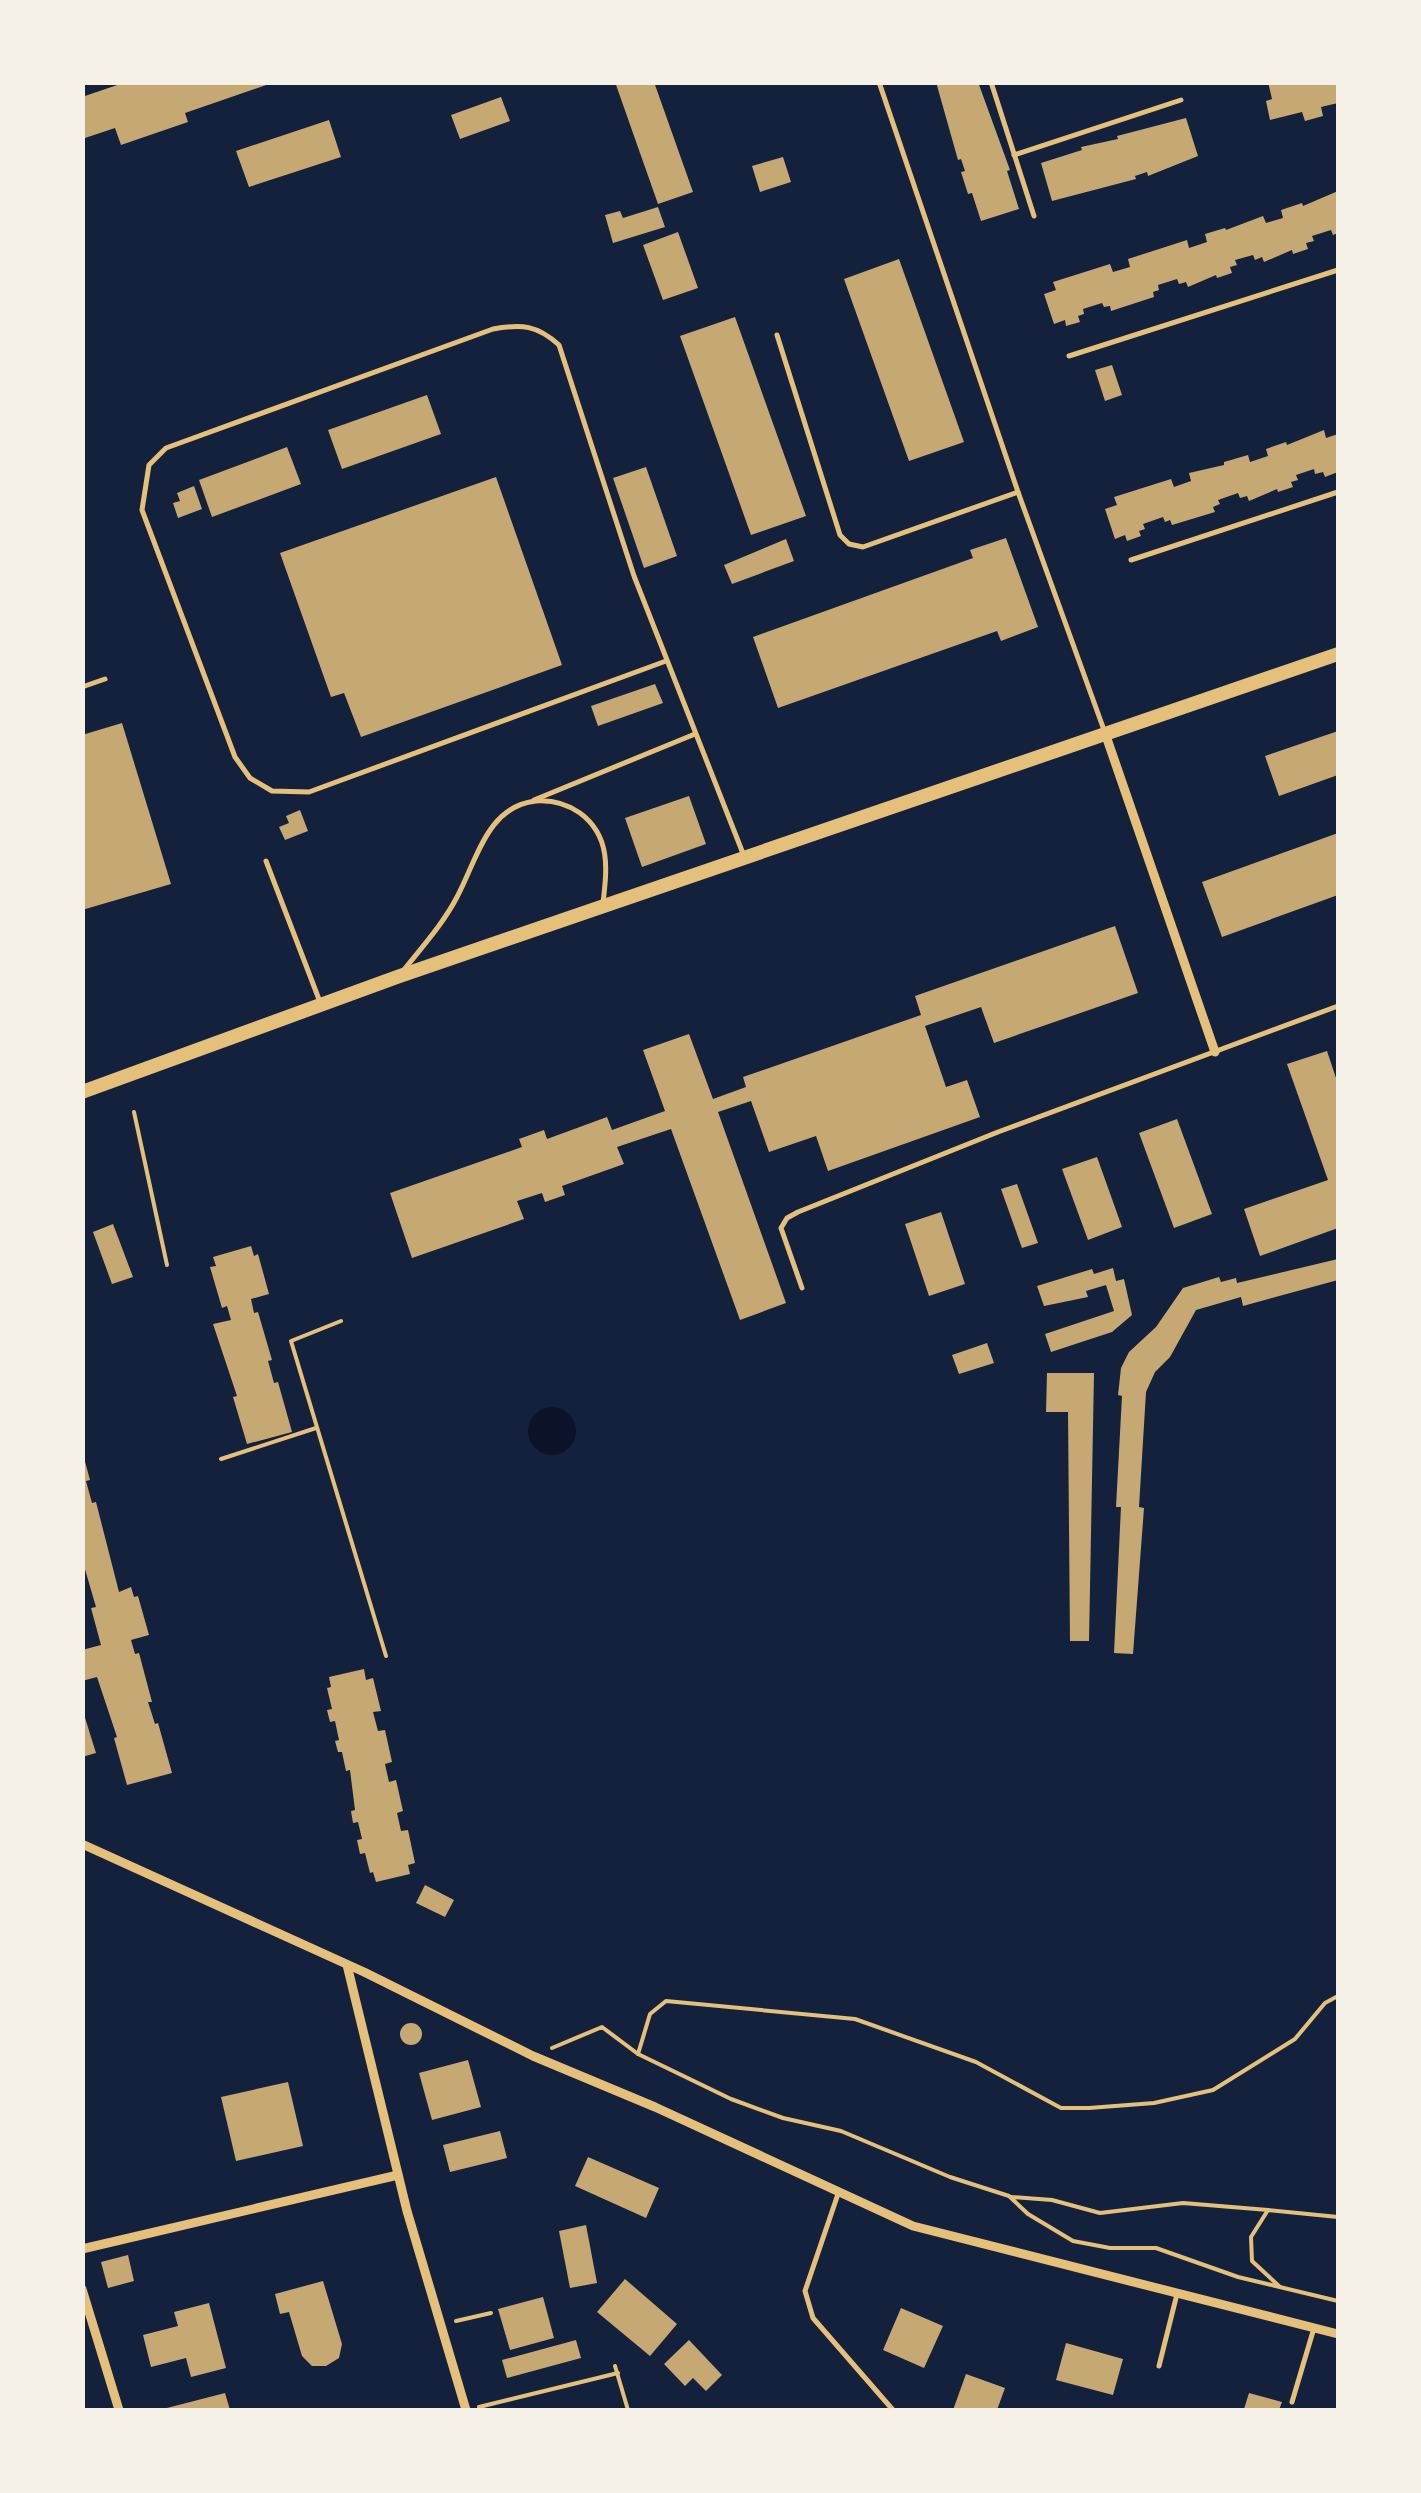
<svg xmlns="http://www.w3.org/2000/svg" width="1421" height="2493" viewBox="0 0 1421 2493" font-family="Raleway,sans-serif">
	<rect width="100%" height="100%" fill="#14213d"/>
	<!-- water -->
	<circle fill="#0b132b" cx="552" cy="1431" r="24"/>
	<!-- building -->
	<g fill="#c6a872">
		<path d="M126 82H272V83L185 113 188 122 121 145 115 128 82 139V97Z"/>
		<path d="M615 82H654L693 192 658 204Z"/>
		<path d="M936 82H978L1010 170 1007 171 1019 209 981 221 972 193 968 194 961 172 965 171 961 159 958 160Z"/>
		<path d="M1268 82H1338V103L1321 107 1323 116 1305 121 1302 112 1270 120 1266 101 1272 99Z"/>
		<path d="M501 97 510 121 460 139 451 115Z"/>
		<path d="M1186 118 1198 156 1148 176 1147 172 1135 176 1136 179 1052 201 1041 163 1082 150 1081 147 1118 139 1117 136Z"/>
		<path d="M329 120 341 157 249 187 236 151Z"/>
		<path d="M783 157 791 182 760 192 752 166Z"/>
		<path d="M1338 191V233L1333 235 1331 230 1312 236 1314 241 1306 243 1308 249 1293 254 1292 250 1264 262 1262 257 1255 260 1253 255 1235 260 1237 265 1230 267 1232 273 1217 278 1216 275 1188 287 1186 282 1179 284 1177 279 1158 285 1159 290 1153 292 1154 297 1111 311 1110 306 1104 307 1102 303 1083 309 1084 314 1078 316 1080 322 1066 326 1065 320 1054 324 1044 294 1056 290 1053 282 1110 264 1113 272 1130 267 1128 259 1187 240 1189 248 1207 242 1205 234 1225 228 1226 230 1263 216 1266 223 1283 218 1281 210 1302 203 1303 206Z"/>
		<path d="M658 207 665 227 613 243 605 215 620 211 623 218Z"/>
		<path d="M678 232 698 288 663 300 643 245Z"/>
		<path d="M899 259 964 442 909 461 844 279Z"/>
		<path d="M735 317 806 516 751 535 680 336Z"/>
		<path d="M1112 365 1122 395 1105 401 1095 370Z"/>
		<path d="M427 395 441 434 342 469 328 430Z"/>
		<path d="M1324 430 1326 438 1338 434V472L1325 477 1323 472 1315 474 1314 469 1296 475 1298 480 1291 482 1293 487 1278 492 1277 489 1249 501 1247 496 1240 498 1238 493 1218 500 1220 504 1213 507 1215 512 1172 525 1170 520 1165 522 1163 517 1143 524 1145 529 1139 531 1141 536 1127 541 1125 535 1115 539 1105 509 1117 505 1114 497 1171 479 1174 487 1191 481 1189 473 1224 465V462L1248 455 1250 462 1268 456 1266 449 1286 442 1287 445Z"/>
		<path d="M287 447 301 484 212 517 199 480Z"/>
		<path d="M646 467 677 556 644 568 613 478Z"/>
		<path d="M496 477 562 665 361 737 344 693 331 697 280 553Z"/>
		<path d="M194 486 202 509 178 518 173 503 180 501 177 493Z"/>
		<path d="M1006 538 1038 627 1001 641 997 631 778 708 753 637 973 558 970 550Z"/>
		<path d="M786 539 794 561 732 584 724 565Z"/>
		<path d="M655 684 663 703 598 726 591 706Z"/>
		<path d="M122 723 171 884 82 910V735Z"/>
		<path d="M1338 731V775L1279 796 1265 756Z"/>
		<path d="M689 796 706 844 642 867 625 818Z"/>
		<path d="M300 810 308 831 285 840 279 827 289 823 286 816Z"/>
		<path d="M1338 833V895L1222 937 1202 882Z"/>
		<path d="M1115 926 1138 993 994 1043 981 1007 925 1026 946 1087 967 1080 980 1117 828 1171 816 1136 769 1152 751 1101 718 1112 786 1303 740 1320 671 1129 617 1147 624 1164 562 1186 565 1195 545 1202 542 1193 517 1201 524 1219 412 1258 390 1193 522 1147 519 1139 544 1130 547 1139 607 1117 612 1130 665 1111 643 1050 689 1034 713 1099 746 1087 743 1077 921 1015 915 996Z"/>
		<path d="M1327 1051 1338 1084V1228L1260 1256 1244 1209 1328 1180 1287 1064Z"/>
		<path d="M1177 1119 1212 1214 1174 1228 1139 1133Z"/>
		<path d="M1097 1157 1122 1227 1088 1240 1062 1169Z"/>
		<path d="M1017 1184 1038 1243 1022 1248 1001 1189Z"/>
		<path d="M941 1212 965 1284 929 1296 905 1224Z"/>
		<path d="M113 1224 133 1277 112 1284 93 1232Z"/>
		<path d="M251 1246 254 1256 258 1254 269 1294 251 1299 254 1313 258 1312 272 1360 268 1361 274 1383 278 1382 292 1432 247 1444 233 1397 237 1396 213 1324 231 1320 227 1306 222 1308 210 1267 216 1266 213 1257Z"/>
		<path d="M1338 1259V1280L1243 1306 1241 1297 1196 1310 1170 1357 1155 1372 1146 1392 1139 1507 1144 1508 1133 1654 1114 1653 1121 1507H1116L1122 1396 1118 1395 1121 1368 1129 1352 1156 1327 1183 1288 1219 1277 1221 1282 1236 1278 1237 1283Z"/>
		<path d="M1113 1268 1116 1281 1124 1279 1132 1315 1112 1332 1051 1352 1045 1334 1114 1311 1106 1285 1086 1291 1088 1297 1044 1306 1037 1286 1092 1269 1094 1274Z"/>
		<path d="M987 1343 994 1363 959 1374 952 1355Z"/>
		<path d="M1047 1373H1094L1089 1641H1070L1068 1412H1046Z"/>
		<path d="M84 1458 90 1480 86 1481 92 1503 96 1502 119 1592 131 1587 134 1597 138 1596 149 1635 131 1640 135 1654 139 1653 152 1702H148L155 1724 158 1723 172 1773 127 1785 114 1738 117 1737 97 1677 82 1681V1650L101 1645 91 1608 96 1607 82 1559Z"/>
		<path d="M364 1669 366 1680 373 1678 381 1711 373 1712 378 1731 385 1730 392 1762 385 1764 389 1782 396 1780 403 1811 397 1813 401 1831 408 1830 415 1863 408 1865 410 1874 376 1882 373 1872 370 1873 365 1853 360 1854 357 1840 362 1839 358 1822 353 1823 351 1811 355 1810 350 1770 346 1771 342 1752H338L335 1741 339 1740 335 1721 330 1722 327 1710 332 1709 327 1688 331 1687 329 1677Z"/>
		<path d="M82 1708 96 1753 82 1757Z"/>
		<path d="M425 1885 454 1900 445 1917 416 1903Z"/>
		<circle cx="411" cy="2034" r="11"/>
		<path d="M468 2060 481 2107 432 2120 419 2073Z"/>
		<path d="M288 2082 303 2146 236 2161 221 2097Z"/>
		<path d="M500 2131 507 2158 450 2172 443 2145Z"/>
		<path d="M588 2157 659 2188 646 2218 575 2186Z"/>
		<path d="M586 2225 597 2283 570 2288 559 2231Z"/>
		<path d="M128 2255 134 2281 108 2288 101 2262Z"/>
		<path d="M625 2279 677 2324 650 2356 597 2312Z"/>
		<path d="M323 2281 342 2344 339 2358 326 2366H312L302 2356 289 2312 280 2314 275 2294Z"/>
		<path d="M543 2297 554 2338 510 2350 498 2309Z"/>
		<path d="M209 2303 226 2368 191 2377 186 2358 151 2367 143 2335 178 2326 174 2312Z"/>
		<path d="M901 2308 943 2326 924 2368 883 2350Z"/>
		<path d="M576 2340 581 2358 507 2378 502 2360Z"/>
		<path d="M689 2340 722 2375 706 2391 693 2378 685 2386 664 2364Z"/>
		<path d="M1066 2343 1123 2359 1113 2395 1056 2380Z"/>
		<path d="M966 2374 1005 2388 997 2410H953Z"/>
		<path d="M225 2393 230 2410H163V2409Z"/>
		<path d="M1249 2393 1282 2402 1279 2410 1244 2409Z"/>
	</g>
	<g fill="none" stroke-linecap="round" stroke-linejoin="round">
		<!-- path -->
		<g stroke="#e5c07b" stroke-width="4">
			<path d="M134 1112 167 1265"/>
			<path d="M341 1321 291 1341 386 1656"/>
			<path d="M221 1459 316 1428"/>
			<path d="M552 2048 602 2027 638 2054 731 2099 783 2118 841 2131 950 2177 1009 2196 1028 2214 1073 2241 1110 2248H1156L1238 2277 1338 2301"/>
			<path d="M638 2054 650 2014 666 2001 855 2019 976 2062 1061 2108H1089L1154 2103 1213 2090 1295 2039 1325 2003 1338 1996"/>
			<path d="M1011 2197 1052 2200 1100 2213 1183 2203 1268 2210"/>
			<path d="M1280 2287 1252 2261 1251 2237 1268 2210 1338 2217"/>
			<path d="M456 2321 491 2313"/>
			<path d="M615 2366 628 2410"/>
			<path d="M479 2407 618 2373"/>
		</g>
		<!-- service -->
		<g stroke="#e5c07b" stroke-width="5">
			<path d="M879 82 1018 492 1104 730"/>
			<path d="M991 82 1034 216"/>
			<path d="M1014 155 1181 100"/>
			<path d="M777 335 840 535 849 544 863 547 1018 492"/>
			<path d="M1069 356 1338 270"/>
			<path d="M1131 560 1338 492"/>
			<path d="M666 661 309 792 272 791 250 778 235 757 142 510 149 465 166 448 493 329C522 324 537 325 559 345L634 576 744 856"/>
			<path d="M82 687 105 679"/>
			<path d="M534 800 695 734"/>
			<path d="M266 861 320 1002"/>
			<path d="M403 971C422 947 443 924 457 897 477 860 487 806 536 801 552 800 567 804 580 813 611 836 607 869 603 903"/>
			<path d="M802 1288 781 1228 787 1218 798 1212 998 1132 1338 1006"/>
			<path d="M838 2194 805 2291 813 2318 893 2410"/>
			<path d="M1159 2366 1177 2294"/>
			<path d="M1292 2402 1314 2328"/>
		</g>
		<!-- minor -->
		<g stroke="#e5c07b" stroke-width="9">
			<path d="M1105 733 1215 1052"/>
			<path d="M82 1844 364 1972 533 2056 655 2107 913 2226 1338 2334"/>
			<path d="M347 1965 407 2211 466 2410"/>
			<path d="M82 2249 398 2175"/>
			<path d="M82 2289 119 2410"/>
		</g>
		<!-- primary -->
		<path stroke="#e5c07b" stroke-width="14" d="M82 1092 397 977 1338 654"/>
	</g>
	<!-- border -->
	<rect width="1421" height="2493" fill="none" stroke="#f6f1e7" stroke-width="170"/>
</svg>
